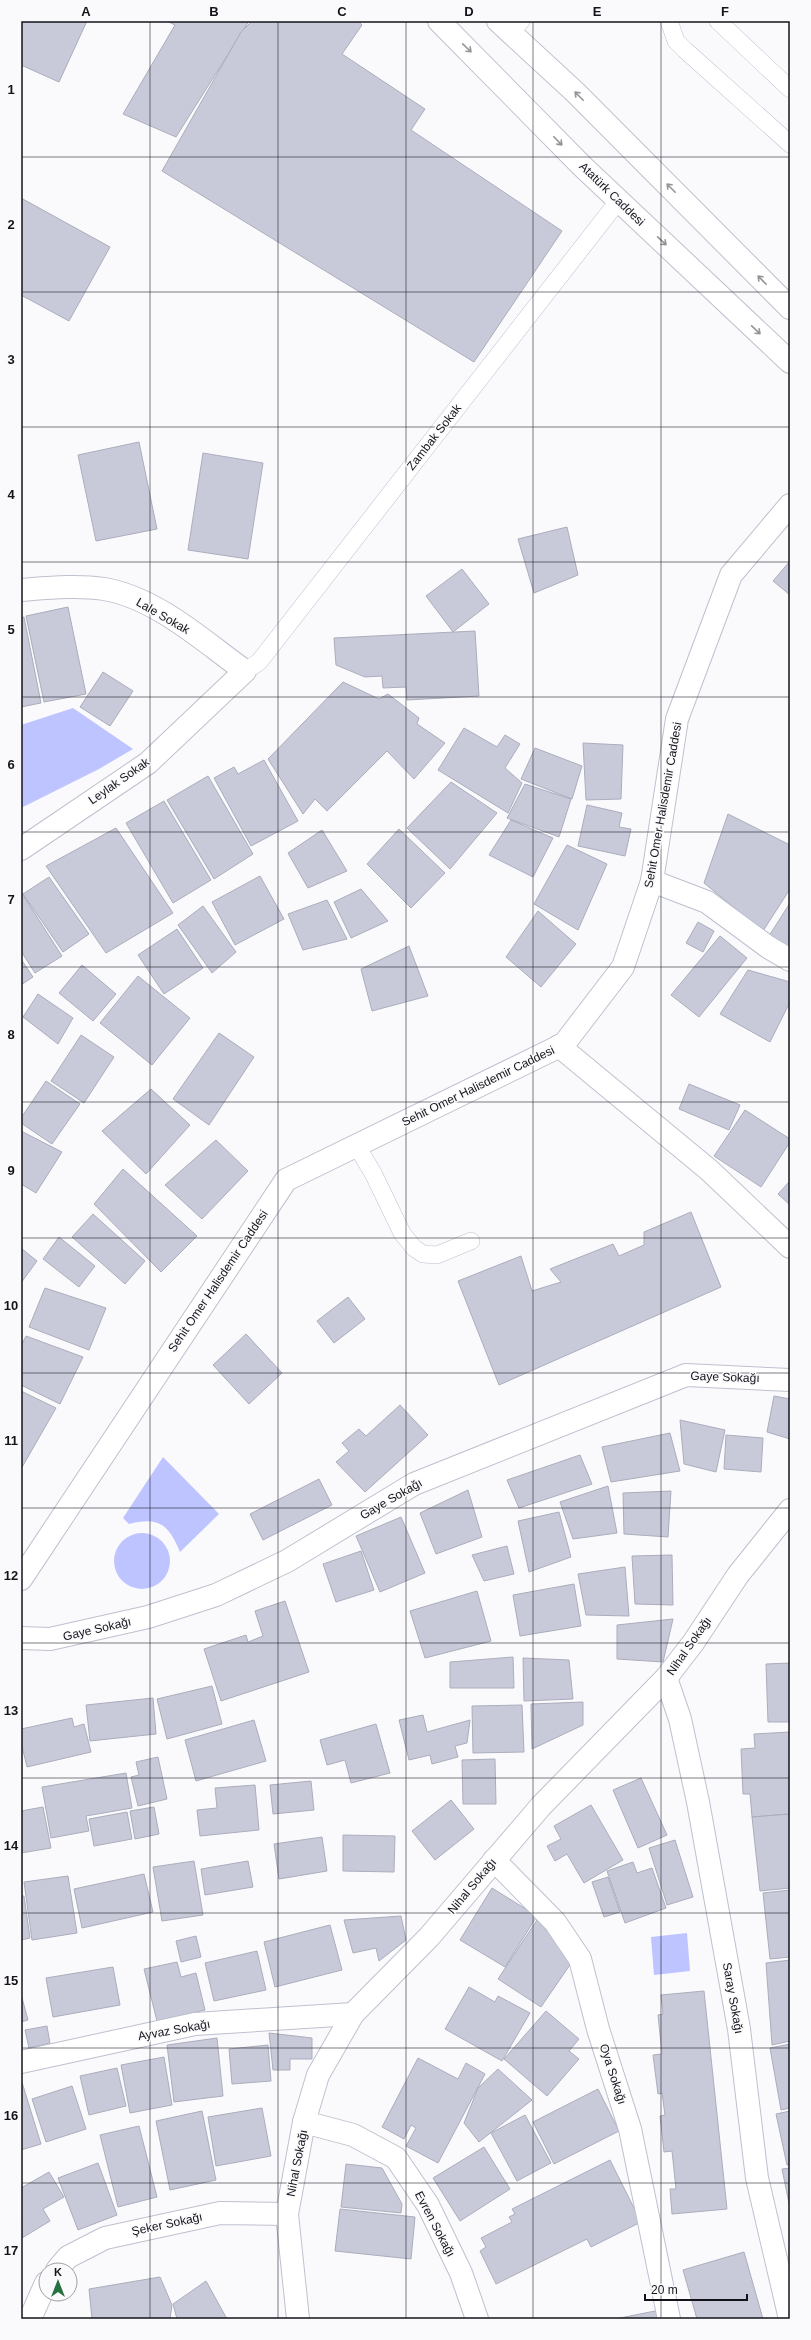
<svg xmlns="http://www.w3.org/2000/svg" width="811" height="2340" viewBox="0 0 811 2340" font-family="Arial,sans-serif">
	<rect width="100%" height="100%" fill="#fafafd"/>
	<!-- green -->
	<g fill="#bdc4ff">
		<path d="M73 708 133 749 99 769 21 808V725Z"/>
		<path d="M163 1457 219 1514 180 1552C169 1525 159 1516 129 1524L123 1518Z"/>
		<circle cx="142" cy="1561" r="28"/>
		<path d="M687 1933 690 1971 654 1975 651 1937Z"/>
	</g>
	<!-- building -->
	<g fill="#c8cad9" stroke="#abadbc">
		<path d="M21 21H87L59 82 21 65Z"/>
		<path d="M167 21H249L176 137 123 114 175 25Z"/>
		<path d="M252 21H358L362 25 342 54 425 109 411 130 562 231 474 362 162 171 241 32Z"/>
		<path d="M21 198 110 247 69 321 21 295Z"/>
		<path d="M139 442 157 529 96 541 78 455Z"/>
		<path d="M203 453 263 463 248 559 188 550Z"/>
		<path d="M567 527 578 575 534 593 518 539Z"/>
		<path d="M790 561V595L773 581Z"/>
		<path d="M462 569 489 604 453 632 426 596Z"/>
		<path d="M68 607 86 694 44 702 26 616Z"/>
		<path d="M24 617 41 703 21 707V618Z"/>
		<path d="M475 631 479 696 407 700 406 687 383 688 382 676 365 677 336 665 334 638Z"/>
		<path d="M103 672 133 691 110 726 80 707Z"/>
		<path d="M343 682 379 699 388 694 419 718 417 724 445 743 414 779 387 751 327 811 315 799 303 814 268 759Z"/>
		<path d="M464 728 497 747 505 735 520 744 505 768 522 783 508 813 438 770Z"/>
		<path d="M583 743 623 745 621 799 586 800Z"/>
		<path d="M535 748 582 766 572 799 521 779Z"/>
		<path d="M264 760 298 821 251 846 214 778 234 767 238 774Z"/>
		<path d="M208 776 253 854 214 879 167 800Z"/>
		<path d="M451 782 497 813 450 869 407 828Z"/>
		<path d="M525 784 571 799 559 837 507 818Z"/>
		<path d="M164 801 211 880 173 903 126 823Z"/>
		<path d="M587 805 622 813 619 827 631 829 625 856 578 846Z"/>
		<path d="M728 814 790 845V889L763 931 704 883Z"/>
		<path d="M511 820 553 838 533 877 489 855Z"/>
		<path d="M116 828 173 913 106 953 46 866Z"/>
		<path d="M399 829 445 873 411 908 367 864Z"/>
		<path d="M322 830 347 871 308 888 288 853Z"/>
		<path d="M567 845 607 864 578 930 534 904Z"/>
		<path d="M260 876 284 919 235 945 212 902Z"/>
		<path d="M49 877 89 934 63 952 23 894Z"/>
		<path d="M361 889 388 921 351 938 334 902Z"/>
		<path d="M21 892 62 956 35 973 21 951Z"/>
		<path d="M327 900 347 939 303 950 288 914Z"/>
		<path d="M790 903V954L767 939Z"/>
		<path d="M203 906 236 952 212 973 178 925Z"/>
		<path d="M538 911 576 944 541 987 506 957Z"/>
		<path d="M698 922 714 931 703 952 686 943Z"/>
		<path d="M177 929 203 968 164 994 138 955Z"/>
		<path d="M720 936 747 958 699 1017 671 995Z"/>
		<path d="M409 946 428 996 372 1011 361 969Z"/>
		<path d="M21 959 33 977 21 985Z"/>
		<path d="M82 965 116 994 93 1021 59 993Z"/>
		<path d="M748 970 790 982V1002L770 1042 720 1014Z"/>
		<path d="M138 976 190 1018 152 1065 100 1023Z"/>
		<path d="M38 994 73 1018 58 1044 23 1017Z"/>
		<path d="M219 1033 254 1057 209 1125 173 1099Z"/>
		<path d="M81 1035 114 1057 84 1103 51 1081Z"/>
		<path d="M46 1081 80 1104 52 1144 21 1123V1118Z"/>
		<path d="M689 1084 740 1105 729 1130 679 1109Z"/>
		<path d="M151 1089 190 1125 146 1174 102 1131Z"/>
		<path d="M745 1110 790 1139V1142L761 1187 714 1156Z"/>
		<path d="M21 1131 62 1152 36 1193 21 1184Z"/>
		<path d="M216 1140 248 1171 202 1219 165 1185Z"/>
		<path d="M123 1169 197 1236 161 1272 94 1204Z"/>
		<path d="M790 1181V1205L778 1194Z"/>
		<path d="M691 1212 721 1287 499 1385 458 1281 521 1256 532 1291 561 1282 550 1269 613 1244 619 1256 644 1245V1232Z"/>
		<path d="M93 1214 145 1261 125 1284 72 1237Z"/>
		<path d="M59 1237 95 1266 79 1287 43 1259Z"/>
		<path d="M21 1248 37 1261 21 1283Z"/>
		<path d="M45 1288 106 1308 89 1350 29 1327Z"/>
		<path d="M348 1297 365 1319 334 1343 317 1321Z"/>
		<path d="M246 1334 282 1373 249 1404 213 1365Z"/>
		<path d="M26 1336 83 1357 60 1404 21 1385V1346Z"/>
		<path d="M21 1391 56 1408 21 1469Z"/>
		<path d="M774 1396 790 1399V1439L767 1432Z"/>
		<path d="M400 1405 428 1435 365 1492 336 1462 349 1451 342 1443 359 1429 366 1436Z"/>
		<path d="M680 1420 725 1430 716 1472 684 1464Z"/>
		<path d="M670 1433 680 1471 611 1482 602 1447Z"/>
		<path d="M726 1435 763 1438 761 1472 724 1469Z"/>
		<path d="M580 1455 592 1484 519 1508 507 1480Z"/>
		<path d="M319 1479 332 1505 263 1540 250 1514Z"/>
		<path d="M608 1486 617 1533 573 1539 560 1502Z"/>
		<path d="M468 1490 482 1537 436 1554 420 1513Z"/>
		<path d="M671 1491 668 1537 624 1534 623 1493Z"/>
		<path d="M559 1512 571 1557 529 1572 518 1521Z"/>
		<path d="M401 1517 425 1573 380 1592 356 1536Z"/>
		<path d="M507 1546 514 1574 484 1581 472 1555Z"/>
		<path d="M361 1551 374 1590 336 1602 323 1564Z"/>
		<path d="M672 1555 673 1605 635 1604 632 1556Z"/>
		<path d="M625 1567 629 1616 586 1615 578 1574Z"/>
		<path d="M574 1584 581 1626 520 1636 513 1595Z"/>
		<path d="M477 1591 491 1641 425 1658 410 1611Z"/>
		<path d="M285 1601 309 1672 221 1701 204 1649 246 1635 248 1642 263 1636 255 1611Z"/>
		<path d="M673 1619 663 1662 617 1659V1625Z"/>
		<path d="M513 1657 514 1688H450V1662Z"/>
		<path d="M523 1658 569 1660 573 1699 524 1701Z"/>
		<path d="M790 1663V1722H768L766 1664Z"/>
		<path d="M212 1686 222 1724 167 1739 157 1699Z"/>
		<path d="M153 1698 156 1734 90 1741 86 1705Z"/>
		<path d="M583 1702V1725L532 1749 531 1704Z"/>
		<path d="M522 1705 524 1752 473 1753 472 1706Z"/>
		<path d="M423 1715 427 1732 470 1720 467 1743 455 1746 458 1757 432 1764 430 1755 409 1760 399 1720Z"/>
		<path d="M72 1718 74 1727 84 1724 91 1752 27 1767 21 1742V1729Z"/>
		<path d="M254 1720 266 1761 196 1781 185 1740Z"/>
		<path d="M376 1724 390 1773 351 1783 345 1760 327 1765 320 1740Z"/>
		<path d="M790 1732V1814L752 1817 750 1794H743L741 1749 755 1748 754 1734Z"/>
		<path d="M158 1757 167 1799 138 1806 131 1777 139 1775 136 1762Z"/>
		<path d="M495 1759 496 1804H463L462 1760Z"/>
		<path d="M126 1773 132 1808 86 1816 89 1831 51 1838 42 1787Z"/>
		<path d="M641 1778 667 1835 638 1848 613 1790Z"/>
		<path d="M311 1781 314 1810 273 1814 270 1785Z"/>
		<path d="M255 1785 259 1830 200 1836 197 1810 217 1808 215 1788Z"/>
		<path d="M451 1800 474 1829 435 1860 412 1831Z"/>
		<path d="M591 1805 623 1860 584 1883 567 1854 555 1861 547 1846 561 1839 554 1826Z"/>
		<path d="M43 1807 51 1848 21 1853V1811Z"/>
		<path d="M154 1807 159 1834 135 1839 130 1811Z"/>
		<path d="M127 1812 132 1839 94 1846 89 1819Z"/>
		<path d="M790 1814V1888L760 1891 752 1817Z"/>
		<path d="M343 1835 395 1836 394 1872 343 1871Z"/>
		<path d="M322 1837 327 1871 279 1879 274 1844Z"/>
		<path d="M675 1840 693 1897 667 1905 649 1848Z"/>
		<path d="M194 1861 203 1915 162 1921 153 1867Z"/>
		<path d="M248 1861 253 1887 205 1895 201 1869Z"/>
		<path d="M633 1862 637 1873 652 1868 666 1908 625 1923 607 1871Z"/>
		<path d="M144 1874 153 1912 82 1928 74 1889Z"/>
		<path d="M68 1876 77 1933 32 1940 24 1882Z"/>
		<path d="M608 1877 620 1912 604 1917 592 1882Z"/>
		<path d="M492 1888 537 1916 505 1967 460 1940Z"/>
		<path d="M790 1890V1957L770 1959 763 1893Z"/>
		<path d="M21 1896H24L30 1938 21 1940Z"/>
		<path d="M401 1916 406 1940 379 1961 376 1948 353 1953 344 1920Z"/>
		<path d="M537 1920 574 1959 541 2007 498 1979Z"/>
		<path d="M330 1925 342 1970 275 1987 264 1942Z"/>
		<path d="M196 1936 201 1957 181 1962 176 1941Z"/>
		<path d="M257 1951 266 1990 214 2001 205 1963Z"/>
		<path d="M790 1960V2041L772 2045 766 1963Z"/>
		<path d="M177 1962 181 1977 196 1973 205 2010 157 2021 144 1969Z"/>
		<path d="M113 1967 120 2005 53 2017 46 1978Z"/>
		<path d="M469 1987 495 2002 498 1996 530 2013 502 2061 445 2029Z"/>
		<path d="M704 1991 727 2209 672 2214 670 2189H676L672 2151 664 2152 660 2116 665 2115 662 2093 658 2094 653 2055 662 2054 658 2015 663 2014 661 1995Z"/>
		<path d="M21 1994 28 2020 21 2022Z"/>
		<path d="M546 2011 579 2039 569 2051 579 2059 547 2096 504 2059Z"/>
		<path d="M47 2026 50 2043 29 2048 25 2030Z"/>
		<path d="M269 2033 312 2038V2059H290V2070H273Z"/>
		<path d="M217 2038 223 2096 174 2102 167 2045Z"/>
		<path d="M790 2044V2108L781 2110 770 2048Z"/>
		<path d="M268 2045 271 2081 232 2084 229 2049Z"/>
		<path d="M164 2057 172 2105 130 2113 121 2065Z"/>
		<path d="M418 2058 458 2079 466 2063 485 2074 438 2163 406 2146 416 2128 411 2125 404 2139 382 2127Z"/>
		<path d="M117 2068 126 2106 89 2115 80 2076Z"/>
		<path d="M498 2069 532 2100 479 2142 464 2123 478 2088Z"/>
		<path d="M21 2079 41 2144 21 2150Z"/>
		<path d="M72 2086 86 2129 46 2142 32 2099Z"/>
		<path d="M598 2089 619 2131 554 2164 533 2122Z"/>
		<path d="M262 2108 271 2156 216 2166 208 2117Z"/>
		<path d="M202 2111 216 2180 170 2190 156 2121Z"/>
		<path d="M790 2111V2165H787L776 2114Z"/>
		<path d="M525 2115 551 2163 517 2181 491 2133Z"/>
		<path d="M139 2126 157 2197 118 2207 100 2135Z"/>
		<path d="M484 2147 510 2189 460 2221 433 2178Z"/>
		<path d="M610 2160 641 2222 591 2247 587 2239 496 2284 480 2251 486 2247 481 2238 512 2222 509 2217 515 2214 512 2209Z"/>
		<path d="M98 2163 117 2215 78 2230 58 2178Z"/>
		<path d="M346 2164 382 2168 402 2204 401 2213 341 2207Z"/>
		<path d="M790 2168V2208L782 2169Z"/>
		<path d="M49 2172 64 2197 43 2209 50 2221 22 2238 21 2188Z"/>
		<path d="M340 2209 415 2217 411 2259 335 2251Z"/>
		<path d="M744 2252 763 2319H697L683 2270Z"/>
		<path d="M160 2277 172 2305 170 2319H92L89 2289Z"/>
		<path d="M206 2281 227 2319H177L173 2304Z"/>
		<path d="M660 2310 662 2319H615Z"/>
	</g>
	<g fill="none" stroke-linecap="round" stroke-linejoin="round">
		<defs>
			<g id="lane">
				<path d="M669 21 676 41 685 50 790 144"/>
				<path d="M718 21 790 89"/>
				<path d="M510 33 521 21"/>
				<path d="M245 671 259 662 619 200"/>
				<path d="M356 1145 373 1173 402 1233 414 1248 423 1254 437 1255 471 1241"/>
			</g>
			<g id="street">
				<path d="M21 590C48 588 77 585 104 589 157 598 203 641 245 671L148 763 21 849"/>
				<path d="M652 881 707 902 768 947 790 960"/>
				<path d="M559 1046 709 1170 790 1247"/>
				<path d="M21 1579 286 1180 564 1044 623 967 652 881 677 719 731 575 790 505"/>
				<path d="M21 1638 50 1639 148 1617 216 1595 287 1561 414 1484 686 1375 790 1380"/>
				<path d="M666 1678 680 1719 698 1802 739 2029 757 2178 790 2319"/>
				<path d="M494 1860 555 1922 580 1959 598 2029 630 2129 669 2319"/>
				<path d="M21 2062 195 2024 353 2014"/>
				<path d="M304 2122 353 2135 396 2158 428 2205 461 2273 477 2319"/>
				<path d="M57 2270 68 2257 105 2238 220 2213 287 2214"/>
				<path d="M30 2319 46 2283"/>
				<path d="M298 2319 287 2214 304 2122 318 2075 353 2014 429 1937 541 1806 666 1678 693 1643 738 1575 790 1510"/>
			</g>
			<g id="primary">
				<path d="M439 21 582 166 790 362"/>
				<path d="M498 21 575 92 790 308"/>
			</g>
		</defs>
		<!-- lane casing -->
		<use href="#lane" stroke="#bec1cf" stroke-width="18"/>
		<!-- street casing -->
		<use href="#street" stroke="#bec1cf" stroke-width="24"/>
		<!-- primary casing -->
		<use href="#primary" stroke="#bec1cf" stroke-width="24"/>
		<!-- lane -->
		<use href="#lane" stroke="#fff" stroke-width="17"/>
		<!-- street -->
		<use href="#street" stroke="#fff" stroke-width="22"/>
		<!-- primary -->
		<use href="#primary" stroke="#fff" stroke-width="22"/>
	</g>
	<!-- one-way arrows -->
	<defs><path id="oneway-shaft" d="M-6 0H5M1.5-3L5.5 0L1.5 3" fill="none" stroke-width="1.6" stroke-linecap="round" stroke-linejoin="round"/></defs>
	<g stroke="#959598">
		<use href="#oneway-shaft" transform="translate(467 48) rotate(44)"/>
		<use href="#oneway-shaft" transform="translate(579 96) rotate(-135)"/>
		<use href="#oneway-shaft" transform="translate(558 141) rotate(46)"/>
		<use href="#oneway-shaft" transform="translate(671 188) rotate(-135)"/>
		<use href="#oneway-shaft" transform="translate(662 241) rotate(43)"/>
		<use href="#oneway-shaft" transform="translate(762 280) rotate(-135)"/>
		<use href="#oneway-shaft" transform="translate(756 330) rotate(43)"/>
	</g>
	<!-- grid -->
	<path fill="none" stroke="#131419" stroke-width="1" stroke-opacity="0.55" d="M150 21V2319M278 21V2319M406 21V2319M533 21V2319M661 21V2319M21 157H790M21 292H790M21 427H790M21 562H790M21 697H790M21 832H790M21 967H790M21 1102H790M21 1238H790M21 1373H790M21 1508H790M21 1643H790M21 1778H790M21 1913H790M21 2048H790M21 2183H790"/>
	<g text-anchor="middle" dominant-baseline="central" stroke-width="3" stroke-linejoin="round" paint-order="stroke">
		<!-- street labels -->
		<g font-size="12" fill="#131419" stroke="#fafafd">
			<text transform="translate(612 194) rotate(44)">Atatürk Caddesi</text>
			<text transform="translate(434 437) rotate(-52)">Zambak Sokak</text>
			<text transform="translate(163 616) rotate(30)">Lale Sokak</text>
			<text transform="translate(119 781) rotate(-35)">Leylak Sokak</text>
			<text transform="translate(663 805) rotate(-80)">Sehit Omer Halisdemir Caddesi</text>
			<text transform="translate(478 1086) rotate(-26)">Sehit Omer Halisdemir Caddesi</text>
			<text transform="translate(218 1281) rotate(-56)">Sehit Omer Halisdemir Caddesi</text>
			<text transform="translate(725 1377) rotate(2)">Gaye Sokağı</text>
			<text transform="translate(391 1499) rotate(-30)">Gaye Sokağı</text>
			<text transform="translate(97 1629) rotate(-13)">Gaye Sokağı</text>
			<text transform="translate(689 1646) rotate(-55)">Nihal Sokağı</text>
			<text transform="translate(472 1886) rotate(-50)">Nihal Sokağı</text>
			<text transform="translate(733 1998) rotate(80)">Saray Sokağı</text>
			<text transform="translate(174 2030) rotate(-10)">Ayvaz Sokağı</text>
			<text transform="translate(613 2074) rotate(72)">Oya Sokağı</text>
			<text transform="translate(297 2163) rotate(-79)">Nihal Sokağı</text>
			<text transform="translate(167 2224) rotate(-12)">Şeker Sokağı</text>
			<text transform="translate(435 2224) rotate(62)">Evren Sokağı</text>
		</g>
	</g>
	<!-- border -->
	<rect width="811" height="2340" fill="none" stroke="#fafafd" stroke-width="44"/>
	<!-- north arrow -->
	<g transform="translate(58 2282)"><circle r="19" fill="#fafafd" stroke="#9e9ea2"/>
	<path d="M0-3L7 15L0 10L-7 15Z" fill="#26713f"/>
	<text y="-6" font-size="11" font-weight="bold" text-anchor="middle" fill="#131419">K</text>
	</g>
	<!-- scale -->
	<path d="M645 2294v6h102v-6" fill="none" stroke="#131419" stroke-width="2"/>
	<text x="651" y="2294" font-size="12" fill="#131419" stroke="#fafafd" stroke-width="3" paint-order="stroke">20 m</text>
	<rect x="22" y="22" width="767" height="2296" fill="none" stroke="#131419" stroke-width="1.5"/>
	<g font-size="13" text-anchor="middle" font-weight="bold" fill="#131419">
		<text x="86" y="16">A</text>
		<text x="214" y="16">B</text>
		<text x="342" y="16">C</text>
		<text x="469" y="16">D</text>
		<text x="597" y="16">E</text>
		<text x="725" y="16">F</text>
		<text x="11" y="94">1</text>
		<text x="11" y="229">2</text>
		<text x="11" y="364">3</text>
		<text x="11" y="499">4</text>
		<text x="11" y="634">5</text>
		<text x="11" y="769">6</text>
		<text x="11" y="904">7</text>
		<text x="11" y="1039">8</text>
		<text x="11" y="1175">9</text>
		<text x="11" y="1310">10</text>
		<text x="11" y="1445">11</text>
		<text x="11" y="1580">12</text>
		<text x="11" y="1715">13</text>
		<text x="11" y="1850">14</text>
		<text x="11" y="1985">15</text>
		<text x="11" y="2120">16</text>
		<text x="11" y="2255">17</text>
	</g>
</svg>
